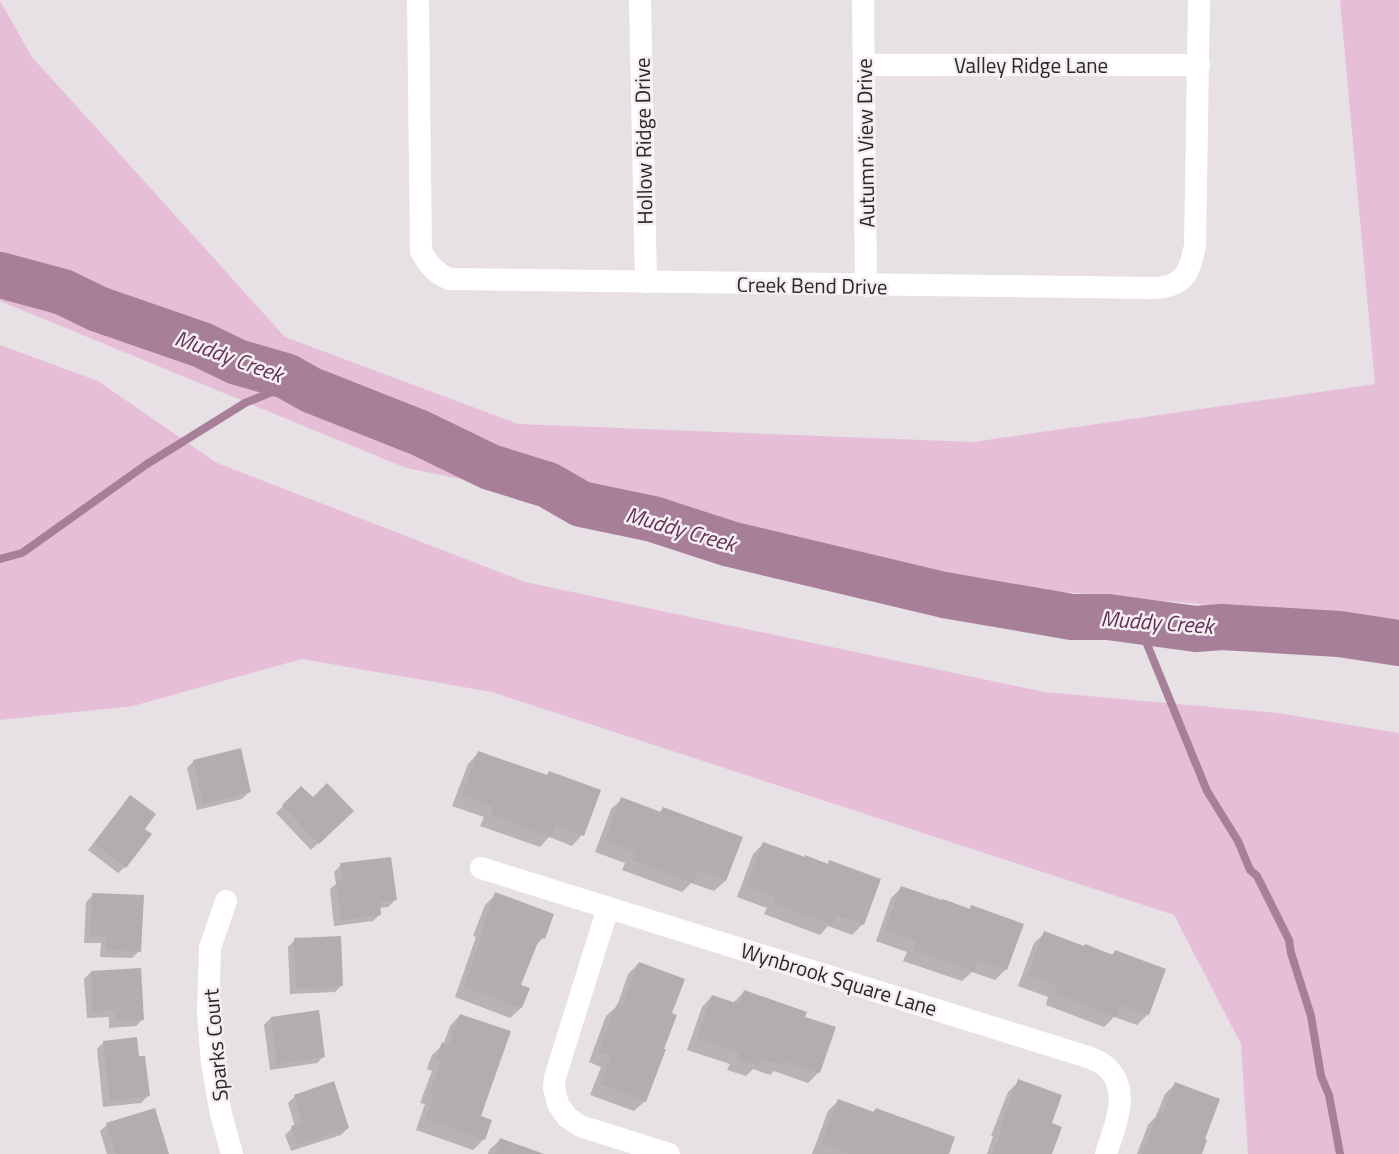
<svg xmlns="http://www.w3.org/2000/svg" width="1399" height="1154" viewBox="0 0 1399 1154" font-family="'Titillium Web',sans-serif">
	<rect width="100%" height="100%" fill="#e7e0e4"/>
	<!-- green -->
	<g fill="#e6bed7">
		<path d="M1340 0H1399V622L998 586 406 468 0 301V1L32 57 285 337 518 424 973 442 1375 384Z"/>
		<path d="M0 345 98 381 217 463 525 582 1044 692 1277 713 1399 733V1154H1248L1241 1044 1174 915 492 692 302 659 133 706 0 720Z"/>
	</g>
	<!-- shadow -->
	<g fill="#0003">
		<path d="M478 753 546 776 549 773 582 835 572 846 549 837 540 847 480 826 484 817 452 806 468 764Z"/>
		<path d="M194 761 249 792 242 799 197 810 187 768Z"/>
		<path d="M301 788 313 799 352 811 311 850 276 813Z"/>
		<path d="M622 799 659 813 663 808 741 838 725 881 714 891 691 883 682 892 622 870 625 863 595 852 611 809Z"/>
		<path d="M124 804 125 867 118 873 88 850Z"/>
		<path d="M763 844 804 859 827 865 830 862 863 924 852 935 828 926 820 935 764 914 767 908 737 897 753 854Z"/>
		<path d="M341 865 395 900 388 907 379 908 380 914 373 921 334 926 330 889 336 884 334 872Z"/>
		<path d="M902 887 969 910 972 907 1006 969 995 980 972 972 962 981 903 961 907 952 876 941 891 898Z"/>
		<path d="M496 894 543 938 534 947 519 986 521 1008 510 1018 455 997 476 937 473 936 485 905Z"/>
		<path d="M93 895 139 951 132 958 100 957 101 943H84L86 902Z"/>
		<path d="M1045 933 1083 947 1111 955 1115 952 1164 970 1147 1015 1137 1025 1114 1017 1104 1027 1046 1005 1048 997 1018 986 1034 943Z"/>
		<path d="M295 940 342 985 335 992 290 994 288 947Z"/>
		<path d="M639 963 670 1014 645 1101 634 1111 590 1095 601 1067 589 1062 606 1016 617 1006 628 974Z"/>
		<path d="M91 972 143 1019 136 1026 109 1028V1017L87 1018 84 979Z"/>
		<path d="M744 992 803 1018 819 1072 808 1083 774 1071 770 1075 753 1069 746 1076 727 1070 730 1064 687 1050 702 1007 712 996 733 1003Z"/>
		<path d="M460 1015 484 1139 473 1150 416 1130 425 1104 420 1103 432 1071 427 1069 432 1055 443 1045 450 1026Z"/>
		<path d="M271 1018 324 1056 317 1063 270 1070 264 1025Z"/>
		<path d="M104 1042 138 1058 148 1096 141 1103 103 1107 97 1049Z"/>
		<path d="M1019 1081 1050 1124 1051 1154H987L993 1136H991L1008 1092Z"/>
		<path d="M1175 1084 1203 1140 1201 1154H1137L1148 1125 1156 1116 1165 1094Z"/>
		<path d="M295 1096 348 1128 341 1135 291 1151 285 1135 292 1128 295 1127 288 1103Z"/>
		<path d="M838 1101 872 1113 876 1109 947 1154H812L828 1111Z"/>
		<path d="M107 1125 167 1154H107L100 1131Z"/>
		<path d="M500 1140 540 1154H488L489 1150Z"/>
	</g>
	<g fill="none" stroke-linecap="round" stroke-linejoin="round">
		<!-- stream -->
		<g stroke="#a77f98" stroke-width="8">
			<path d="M0 559 22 553 147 464 245 403 272 392 326 396"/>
			<path d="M1138 622 1207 791 1238 841 1250 870 1257 876 1289 940 1291 953 1311 1016 1321 1076 1329 1095 1340 1154"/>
		</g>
		<!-- river -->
		<path stroke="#a77f98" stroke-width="46" d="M0 275 63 292 98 309 202 345 237 362 286 376 311 390 420 433 490 467 548 485 581 504 653 519 730 544 944 595 1072 617H1108L1196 629 1222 627 1339 634 1399 643"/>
	</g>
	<!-- building -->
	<g fill="#b3adb0">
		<path d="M241 748 251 792 203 804 193 760Z"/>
		<path d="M478 751 547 775 549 771 601 790 584 836 556 826 551 837 490 815 493 807 462 795Z"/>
		<path d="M327 783 354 811 319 844 282 805 301 786 313 797Z"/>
		<path d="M130 795 156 814 145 829 152 834 126 868 94 843Z"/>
		<path d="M621 797 661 812 663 807 743 837 726 881 698 871 694 883 632 860 635 852 605 841Z"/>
		<path d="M763 842 805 857V855L828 864 829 860 881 879 864 925 836 915 832 925 774 904 776 898 746 886Z"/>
		<path d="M391 857 397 900 380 902 381 915 341 920 336 881 343 880 340 863Z"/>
		<path d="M901 886 942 900 943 899 970 909 971 905 1024 924 1007 970 978 960 974 972 913 950 916 941 885 930Z"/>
		<path d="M495 892 554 914 545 939 540 937 521 985 530 988 522 1008 464 987 485 926 483 925Z"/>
		<path d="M92 893 144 895 141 952 106 950 107 937 90 936Z"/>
		<path d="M1044 931 1084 946 1085 944 1113 955 1115 950 1166 969 1149 1015 1121 1005 1116 1017 1055 994 1058 987 1028 975Z"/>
		<path d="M341 936 343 986 296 988 294 938Z"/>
		<path d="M639 962 685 979 672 1013 677 1015 664 1049H666L646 1102 600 1084 611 1056 599 1052 617 1004 622 1006Z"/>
		<path d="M141 968 144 1020 116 1021 115 1010 93 1012 91 971Z"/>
		<path d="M744 990 807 1012 805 1017 836 1027 820 1073 783 1061 782 1065 760 1058 758 1066 737 1059 739 1053 697 1039 712 995 739 1004Z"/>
		<path d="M319 1010 325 1057 277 1064 271 1017Z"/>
		<path d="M460 1014 511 1031 481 1116 492 1120 485 1140 425 1119 434 1094 430 1092 441 1060 436 1058 442 1042 449 1045Z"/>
		<path d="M137 1037 139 1056H145L150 1096 110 1101 103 1041Z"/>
		<path d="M1018 1079 1062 1095 1052 1123 1062 1127 1052 1154H992L1003 1126 1001 1125Z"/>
		<path d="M334 1081 349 1128 298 1145 291 1126 303 1123 294 1095Z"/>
		<path d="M1175 1082 1220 1099 1205 1139 1207 1140 1202 1154H1142L1158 1113 1163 1114Z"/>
		<path d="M838 1099 874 1112 876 1108 955 1137 949 1154H848V1153L821 1143Z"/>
		<path d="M155 1108 169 1154H116L106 1123Z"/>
		<path d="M500 1138 544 1154H495Z"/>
	</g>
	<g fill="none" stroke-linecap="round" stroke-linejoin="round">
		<!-- street -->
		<g stroke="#fff" stroke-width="22">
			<path d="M418 0 421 251C428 264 435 273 449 279 685 283 920 287 1155 288 1185 286 1189 273 1195 246L1199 0"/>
			<path d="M640 0 646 282"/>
			<path d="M863 0 866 286"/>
			<path d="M864 65H1199"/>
			<path d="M481 868 1091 1058C1095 1060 1100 1062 1104 1065 1133 1088 1115 1125 1106 1154"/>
			<path d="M226 901 210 948 208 1013 212 1063 221 1114 232 1154"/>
			<path d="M608 908 555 1077 554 1088 558 1104 567 1117 580 1126 669 1154"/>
		</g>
	</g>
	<g text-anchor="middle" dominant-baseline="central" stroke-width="5" stroke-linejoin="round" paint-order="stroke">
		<!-- street labels -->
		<g font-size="21" fill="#2a2729" stroke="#f4edf2">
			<text x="1031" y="65">Valley Ridge Lane</text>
			<text transform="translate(643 141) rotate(-91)">Hollow Ridge Drive</text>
			<text transform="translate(865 143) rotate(-91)">Autumn View Drive</text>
			<text transform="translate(812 285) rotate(1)">Creek Bend Drive</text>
			<text transform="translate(839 979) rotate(17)">Wynbrook Square Lane</text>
			<text transform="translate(215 1045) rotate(-95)">Sparks Court</text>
		</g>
		<!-- water labels -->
		<g font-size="22" font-style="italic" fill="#643054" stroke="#f4edf2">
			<text transform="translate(229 356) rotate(20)">Muddy Creek</text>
			<text transform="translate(681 529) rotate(16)">Muddy Creek</text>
			<text transform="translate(1157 622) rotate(4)">Muddy Creek</text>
		</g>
	</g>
</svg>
